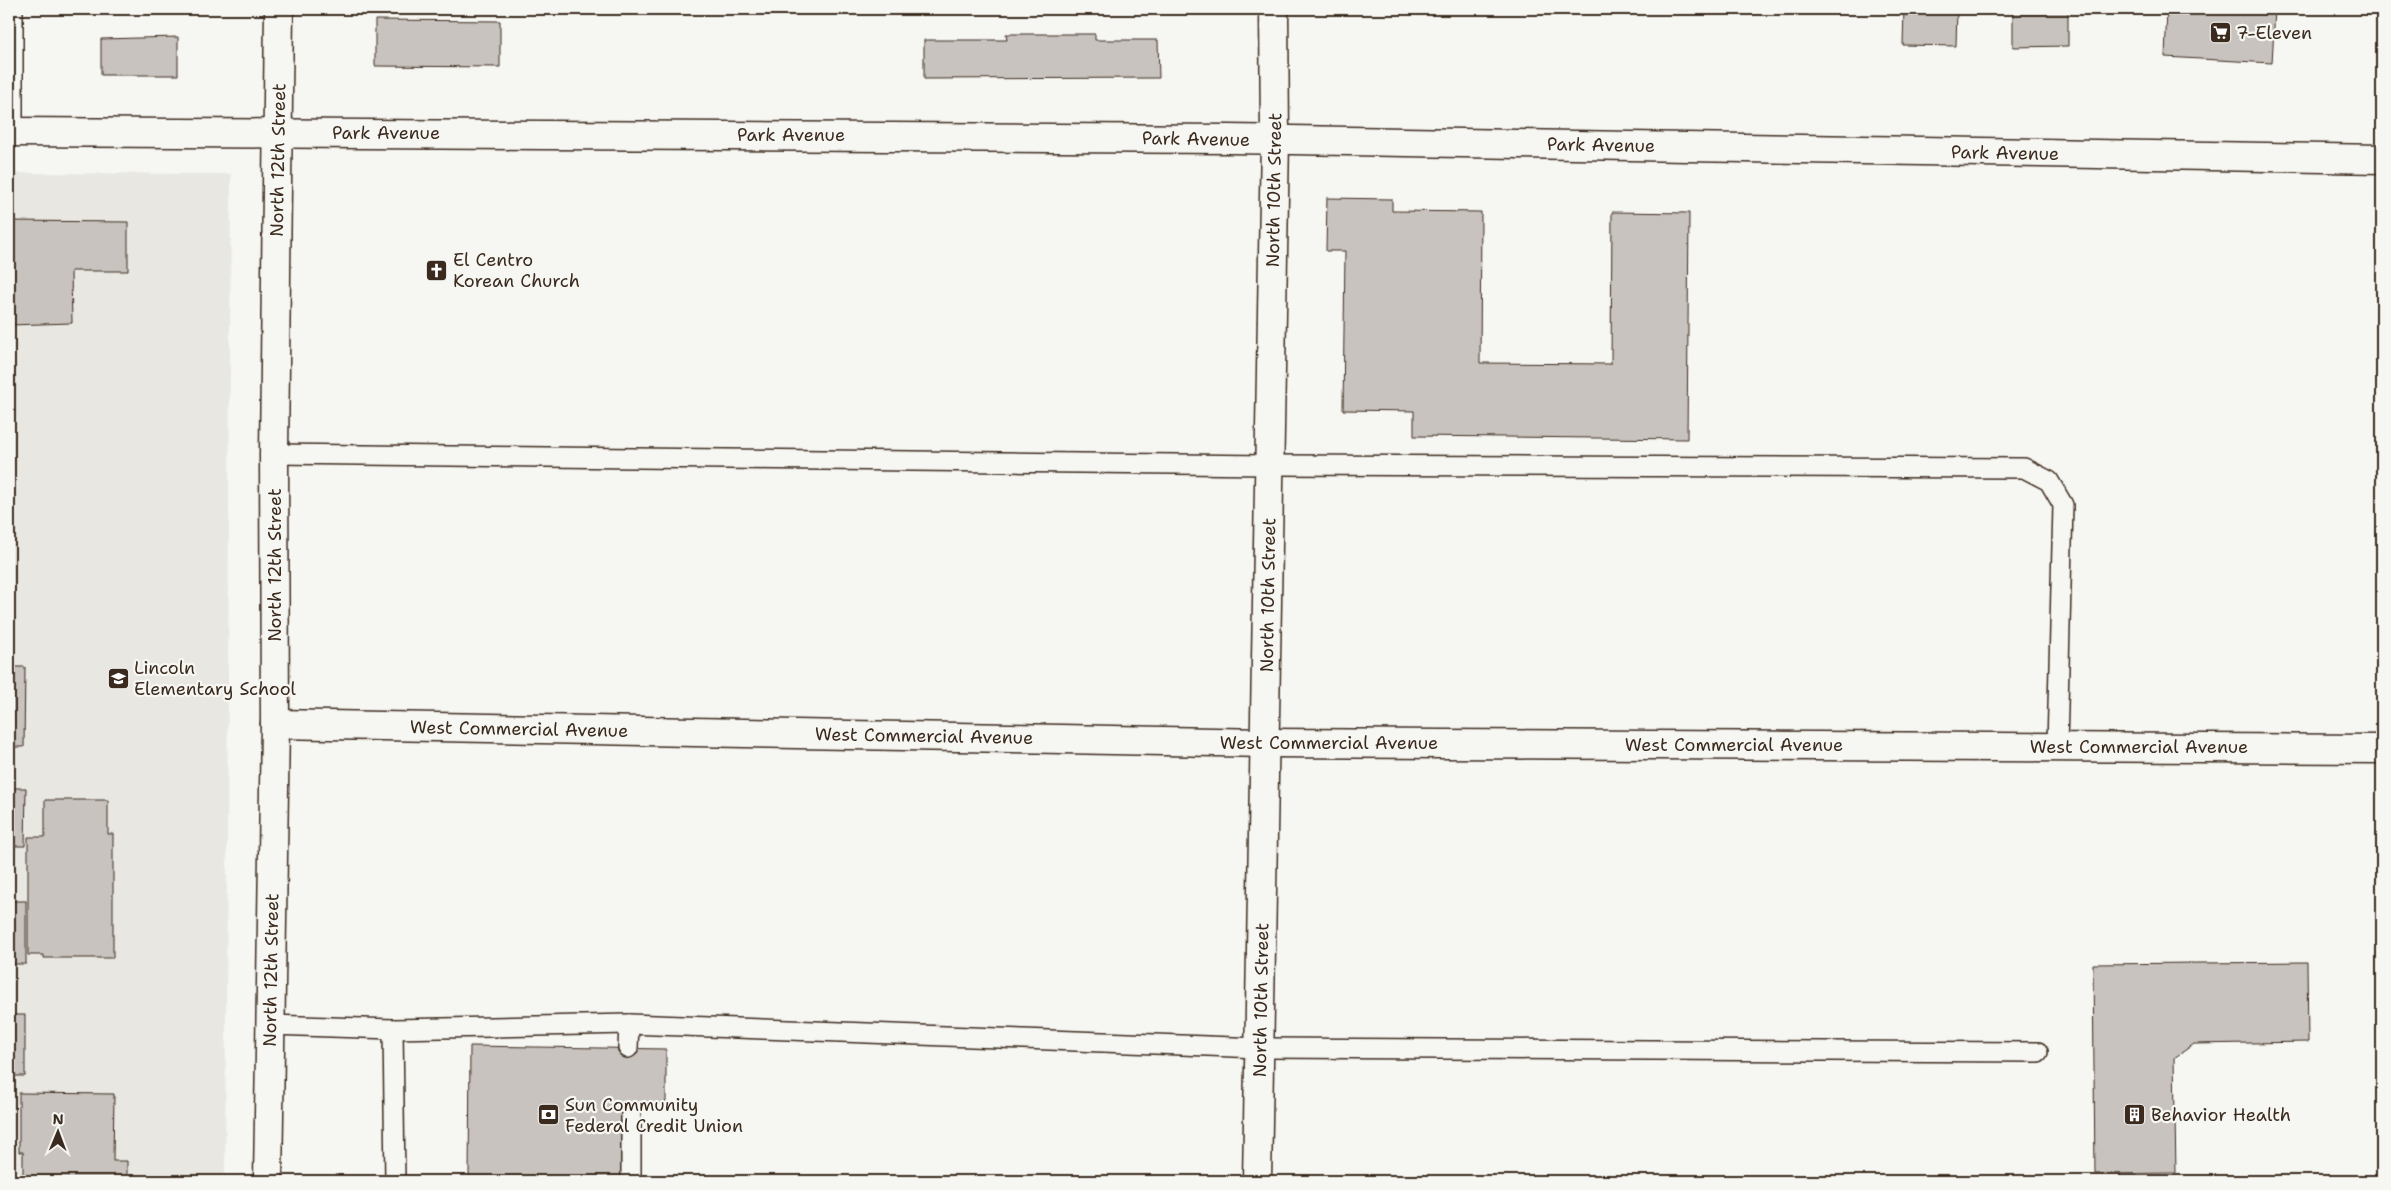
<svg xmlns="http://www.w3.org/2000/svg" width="2391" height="1190" viewBox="0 0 2391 1190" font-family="'Shantell Sans',sans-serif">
	<rect width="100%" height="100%" fill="#f6f6f2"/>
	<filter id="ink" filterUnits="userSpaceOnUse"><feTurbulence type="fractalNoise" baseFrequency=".02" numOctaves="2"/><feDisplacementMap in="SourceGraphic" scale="10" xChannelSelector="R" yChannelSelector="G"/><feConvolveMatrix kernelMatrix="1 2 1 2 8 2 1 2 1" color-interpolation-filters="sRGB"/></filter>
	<g filter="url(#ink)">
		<!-- built -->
		<path fill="#e8e7e2" d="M9 173 231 174 225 1181H9Z"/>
		<!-- building -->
		<g fill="#c8c3be" stroke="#3b2a1e">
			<path d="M1904 9H1957L1956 46 1903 45Z"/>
			<path d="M2013 9H2068V46L2013 47Z"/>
			<path d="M2167 9H2275L2272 63 2165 57Z"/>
			<path d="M375 20 500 21V67L375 66Z"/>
			<path d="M1006 34H1095V40H1158L1159 78 924 79V40H1007Z"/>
			<path d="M178 37V75H101V39Z"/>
			<path d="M1327 198 1392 199V211L1481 212 1480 363 1611 364 1612 212 1689 213 1687 439 1414 436V411L1343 410 1345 251H1326Z"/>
			<path d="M9 221 128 222V271H71L72 323 9 325Z"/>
			<path d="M9 667H25L24 747H9Z"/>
			<path d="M9 788H26L25 846H9Z"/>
			<path d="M45 800H108V834H113V958H44V955H28V837H45Z"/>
			<rect x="9" y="901" width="17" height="63"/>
			<path d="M2307 962 2308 1042 2194 1044 2174 1058 2176 1173 2095 1174 2093 964Z"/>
			<rect x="9" y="1015" width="16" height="61"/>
			<path d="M470 1046 666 1049V1102L631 1114 624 1181H469Z"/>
			<path d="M19 1093 114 1094 113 1161H127V1181H23V1152H19Z"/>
		</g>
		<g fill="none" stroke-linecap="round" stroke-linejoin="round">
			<defs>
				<g id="lane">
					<path d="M13 9V132"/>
					<path d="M274 454 1270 465 2024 468 2049 481 2063 505 2057 747"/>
					<path d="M270 1025 393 1029 629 1024 1260 1048 2038 1052"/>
					<path d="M393 1029 395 1181"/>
					<path d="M628 1048 629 1024"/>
					<path d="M631 1114V1181"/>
				</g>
				<g id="street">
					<path d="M9 132 1229 139 2382 159"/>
					<path d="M275 724 1266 743 2382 749"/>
					<path d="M268 1181 275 724 274 454 279 9"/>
					<path d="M1257 1181 1275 139 1274 9"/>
				</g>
			</defs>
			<!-- lane casing -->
			<use href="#lane" stroke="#3b2a1e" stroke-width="22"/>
			<!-- street casing -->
			<use href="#street" stroke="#3b2a1e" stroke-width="31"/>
			<!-- lane -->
			<use href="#lane" stroke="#f6f6f2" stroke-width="19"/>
			<!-- street -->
			<use href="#street" stroke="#f6f6f2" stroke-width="28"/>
		</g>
	</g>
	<!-- icons -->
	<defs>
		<symbol id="supermarket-square" viewBox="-11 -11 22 22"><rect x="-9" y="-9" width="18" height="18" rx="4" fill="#3b2a1e" stroke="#f6f6f2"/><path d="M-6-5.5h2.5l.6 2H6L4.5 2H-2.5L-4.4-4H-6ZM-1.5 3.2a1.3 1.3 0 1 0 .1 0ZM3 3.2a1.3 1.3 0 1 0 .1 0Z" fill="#fff"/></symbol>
		<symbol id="church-square" viewBox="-11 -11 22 22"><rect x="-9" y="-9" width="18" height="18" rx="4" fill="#3b2a1e" stroke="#f6f6f2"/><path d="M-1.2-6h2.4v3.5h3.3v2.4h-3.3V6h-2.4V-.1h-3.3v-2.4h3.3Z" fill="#fff"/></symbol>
		<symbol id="school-square" viewBox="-11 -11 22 22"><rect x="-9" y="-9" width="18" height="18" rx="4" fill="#3b2a1e" stroke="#f6f6f2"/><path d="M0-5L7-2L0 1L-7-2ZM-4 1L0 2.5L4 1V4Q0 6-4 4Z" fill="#fff"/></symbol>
		<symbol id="bank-square" viewBox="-11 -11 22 22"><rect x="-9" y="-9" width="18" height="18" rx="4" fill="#3b2a1e" stroke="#f6f6f2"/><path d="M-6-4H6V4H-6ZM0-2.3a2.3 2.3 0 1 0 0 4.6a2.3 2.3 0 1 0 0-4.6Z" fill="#fff"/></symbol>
		<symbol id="building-square" viewBox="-11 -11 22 22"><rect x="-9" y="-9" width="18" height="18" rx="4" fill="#3b2a1e" stroke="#f6f6f2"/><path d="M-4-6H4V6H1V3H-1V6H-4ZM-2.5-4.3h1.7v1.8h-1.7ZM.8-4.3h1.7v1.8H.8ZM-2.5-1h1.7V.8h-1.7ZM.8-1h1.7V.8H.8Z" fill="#fff"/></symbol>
	</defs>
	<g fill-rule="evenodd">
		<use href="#supermarket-square" x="2208" y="20" width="25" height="25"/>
		<use href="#church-square" x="424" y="258" width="25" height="25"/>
		<use href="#school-square" x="106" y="666" width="25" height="25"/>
		<use href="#bank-square" x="536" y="1102" width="25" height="25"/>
		<use href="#building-square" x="2122" y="1102" width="25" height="25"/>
	</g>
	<g text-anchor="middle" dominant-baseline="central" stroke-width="4.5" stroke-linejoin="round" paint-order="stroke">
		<!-- poi labels -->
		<g font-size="18" fill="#3b2a1e" stroke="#f6f6f2" text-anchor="start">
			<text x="2236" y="33">7-Eleven</text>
			<text x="453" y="260">El Centro<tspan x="453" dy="21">Korean Church</tspan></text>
			<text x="134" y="668">Lincoln<tspan x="134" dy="21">Elementary School</tspan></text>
			<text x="565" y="1105">Sun Community<tspan x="565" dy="21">Federal Credit Union</tspan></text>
			<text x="2151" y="1115">Behavior Health</text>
		</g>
		<!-- street labels -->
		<g font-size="18" fill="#3b2a1e" stroke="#f6f6f2">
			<text x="386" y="133">Park Avenue</text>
			<text x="791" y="135">Park Avenue</text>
			<text transform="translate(1196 139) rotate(1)">Park Avenue</text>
			<text transform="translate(1601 145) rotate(1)">Park Avenue</text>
			<text transform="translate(2005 153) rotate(1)">Park Avenue</text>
			<text transform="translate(278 160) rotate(-89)">North 12th Street</text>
			<text transform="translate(1274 190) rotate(-89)">North 10th Street</text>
			<text transform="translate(275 565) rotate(-90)">North 12th Street</text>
			<text transform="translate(1268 595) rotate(-89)">North 10th Street</text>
			<text transform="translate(519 729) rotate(1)">West Commercial Avenue</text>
			<text transform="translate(924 736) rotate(1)">West Commercial Avenue</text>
			<text x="1329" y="743">West Commercial Avenue</text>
			<text x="1734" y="745">West Commercial Avenue</text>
			<text x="2139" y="747">West Commercial Avenue</text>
			<text transform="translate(271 970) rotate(-89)">North 12th Street</text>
			<text transform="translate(1261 1000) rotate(-89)">North 10th Street</text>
		</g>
	</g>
	<!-- margin -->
	<rect width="2391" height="1190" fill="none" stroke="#f6f6f2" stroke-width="30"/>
	<rect x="15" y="15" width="2361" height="1160" fill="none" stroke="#3b2a1e" stroke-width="2" filter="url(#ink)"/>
	<!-- north arrow -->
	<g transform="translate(58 1132) rotate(1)" stroke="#f6f6f2" stroke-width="4" paint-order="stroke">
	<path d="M0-4L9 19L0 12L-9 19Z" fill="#3b2a1e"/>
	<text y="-8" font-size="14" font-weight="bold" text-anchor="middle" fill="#3b2a1e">N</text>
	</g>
</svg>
